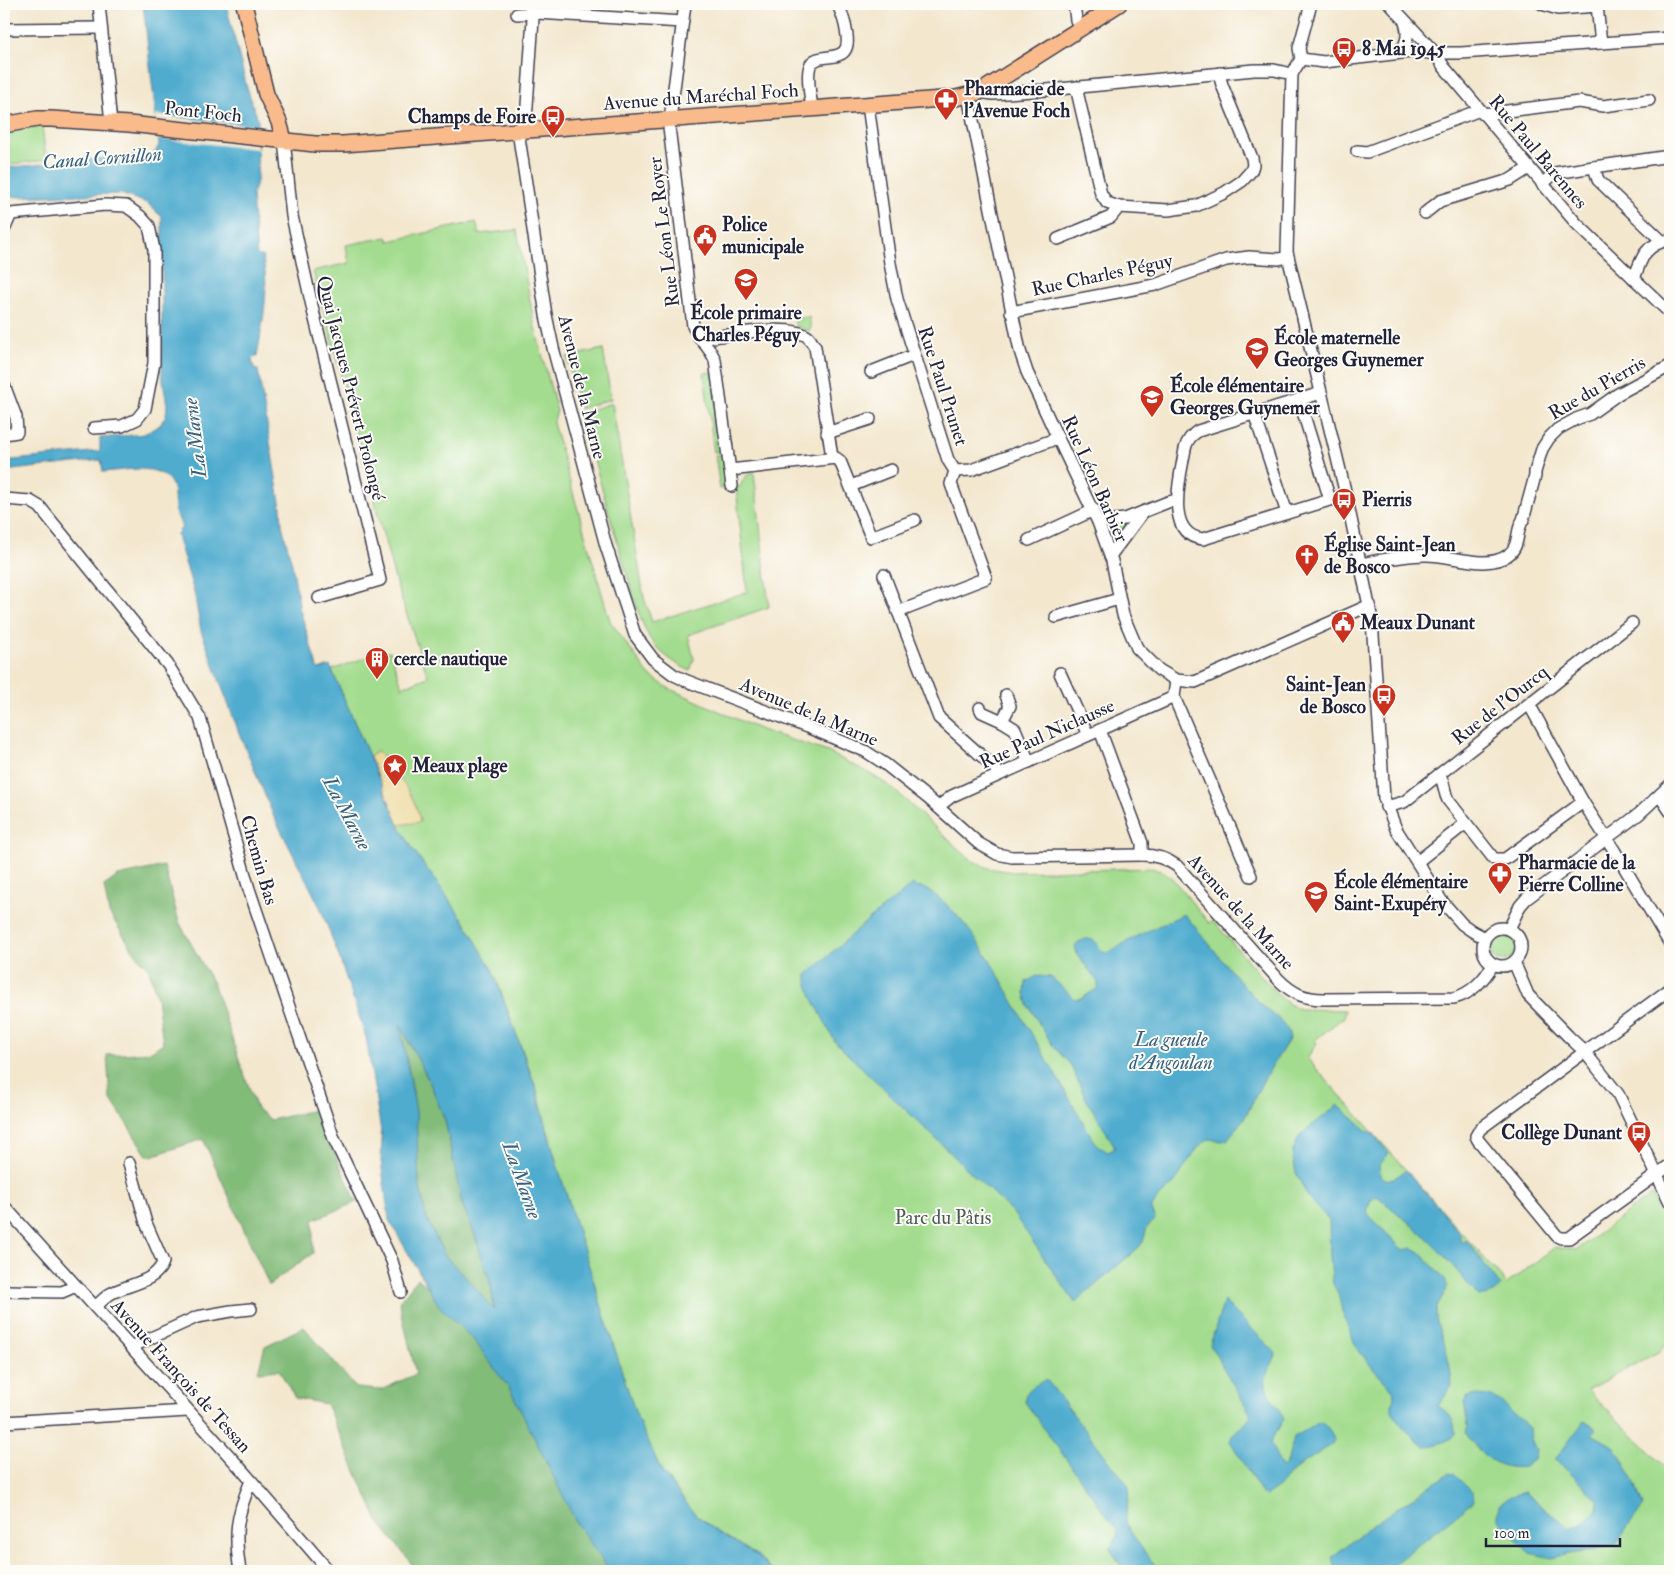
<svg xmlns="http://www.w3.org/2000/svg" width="1674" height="1575" viewBox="0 0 1674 1575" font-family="'IM FELL Double Pica',serif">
	<rect width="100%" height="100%" fill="#fdfcf7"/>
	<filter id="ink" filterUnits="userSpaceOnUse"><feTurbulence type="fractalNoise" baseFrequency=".02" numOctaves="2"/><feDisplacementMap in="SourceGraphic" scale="10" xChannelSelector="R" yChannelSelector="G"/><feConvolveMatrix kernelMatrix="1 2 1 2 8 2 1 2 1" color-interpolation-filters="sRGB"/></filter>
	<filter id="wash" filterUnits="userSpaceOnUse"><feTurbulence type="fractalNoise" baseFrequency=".0096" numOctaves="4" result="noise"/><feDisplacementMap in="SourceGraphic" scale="20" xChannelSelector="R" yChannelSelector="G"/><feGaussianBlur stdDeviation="1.12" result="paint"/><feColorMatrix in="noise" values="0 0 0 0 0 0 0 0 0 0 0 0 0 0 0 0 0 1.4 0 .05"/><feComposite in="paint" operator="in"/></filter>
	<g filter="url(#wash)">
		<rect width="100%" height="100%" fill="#f3e7ce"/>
		<!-- green -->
		<g fill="#a3dc8e" stroke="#627f64">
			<path d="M42 126 46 160 4 165V132Z"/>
			<path d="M476 222 479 234 517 230 535 328 557 411 553 423 603 597 610 621 649 675 668 688 761 730 828 752 867 772 891 787 963 853 973 861 988 868 1012 872 1152 868 1163 872 1172 878 1209 923 1213 921 1278 995 1289 1004 1299 1009 1345 1010 1344 1017 1315 1040 1317 1043 1307 1058 1507 1284 1555 1247 1577 1250 1652 1194 1670 1231V1341L1658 1352 1587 1390 1670 1472V1571H771L758 1556 718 1532 694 1513 662 1472 638 1420 622 1372 557 1165 538 1093 496 978 463 919 412 848 399 825 332 670 367 657 390 651 402 687 428 677 396 583 313 271 349 263 346 245 387 237 389 241Z"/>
			<path d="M809 317 811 328 809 331 796 327 794 319Z"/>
			<path d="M603 349 611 399 580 409 567 357Z"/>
			<path d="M712 372 722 451 714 452 704 373Z"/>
			<path d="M612 403 644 598 652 622 747 592 736 487H740C743 479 746 474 754 472L769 607 688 635 694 659 690 671C675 663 658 653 649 637 637 615 632 588 624 565 609 514 595 464 581 413Z"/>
			<path d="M723 454 727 488 720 489 715 455Z"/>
			<path d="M1134 519 1116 543 1110 541 1105 527Z"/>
			<circle cx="1502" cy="947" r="14"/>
		</g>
		<!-- forest -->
		<g fill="#82bc79" stroke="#526f5a">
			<path d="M164 866 179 922 214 985 242 1068 257 1109 271 1120 314 1110 357 1202 313 1220V1253L269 1285 203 1139 148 1157 110 1098 107 1055 150 1052 163 1043 157 998 149 970 133 950 109 913 104 886 118 876Z"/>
			<path d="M399 1022 431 1085 445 1120 462 1204 475 1235 491 1285 494 1311 474 1287 445 1256 426 1217 419 1183 413 1091Z"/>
			<path d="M418 1278 455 1314 505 1375 620 1571H415L411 1563 378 1521 326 1404 295 1398 279 1370 258 1372 265 1346 304 1327 356 1388 381 1390 416 1374 399 1302Z"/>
		</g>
		<!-- sand -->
		<path fill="#eeda9e" stroke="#887e6c" d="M377 751C395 773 416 793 420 822L399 825 370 757Z"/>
		<!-- water -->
		<g fill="#50accf" stroke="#396785" fill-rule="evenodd">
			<path d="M143 4H226L247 88 258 120 257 181 252 195 257 256H262C271 287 262 324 257 357L254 356 252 359 254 369 258 370 281 508 282 525 292 564 300 610 318 670 330 666 399 825 412 848 463 919 492 969 538 1094H537L557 1164 622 1372 638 1420 662 1472 694 1513 718 1532 758 1556 771 1571H610L577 1524 511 1391 473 1339 439 1306 389 1220 381 1161 382 1138 366 1037 337 951 320 907 274 817 239 733 201 631 194 592 178 539 177 534 182 527 177 515 175 513C174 504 175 493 172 485 161 461 123 471 103 472L101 460 4 471V461L100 451V438L144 434 160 425 166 415 167 405 162 375V217L147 203 121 194 4 197V168L135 155C147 161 155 157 159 144ZM400 1024 431 1085 445 1120 462 1204 475 1235 491 1285 494 1310 475 1287 445 1256 426 1217 419 1183 416 1111Z"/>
			<path d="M913 884 917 888 921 887C965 906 1002 982 1026 1024 1046 1059 1067 1094 1087 1129L1098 1146 1108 1152 1114 1149V1145L1086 1099 1070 1064 1053 1046 1028 1005 1025 993 1026 982 1037 976 1051 977 1075 999 1082 998 1098 988V982L1077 954 1075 946C1079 940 1086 938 1093 939L1103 952 1107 953 1139 935 1184 914C1211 944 1234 978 1263 1006 1274 1016 1288 1023 1290 1038L1264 1079 1245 1117 1227 1140 1222 1141 1208 1139C1193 1149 1185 1169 1174 1183 1166 1193 1155 1198 1151 1210L1155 1220 1147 1227 1143 1242 1138 1248 1075 1303 1013 1213 835 1042 812 997 807 981V975L861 926Z"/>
			<path d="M1338 1105 1366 1130 1372 1133 1389 1153 1379 1166C1381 1188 1396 1178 1406 1170L1460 1233V1241H1467L1500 1285C1497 1293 1487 1297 1478 1296L1446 1258 1426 1237 1377 1196 1371 1200 1367 1211 1370 1216 1401 1248 1404 1250 1413 1248 1420 1252 1445 1279C1452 1293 1436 1300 1436 1314 1436 1322 1439 1329 1442 1337 1446 1347 1452 1375 1452 1386L1438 1406C1450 1414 1455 1419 1455 1434 1448 1443 1433 1446 1423 1446 1415 1439 1393 1419 1392 1409 1391 1402 1396 1397 1393 1390L1374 1370 1356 1347 1343 1315 1338 1293 1333 1284 1330 1258 1329 1220 1308 1197 1296 1173 1292 1153 1299 1137 1305 1131Z"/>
			<path d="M1224 1301 1275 1352 1276 1355C1273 1363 1268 1370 1266 1378 1263 1394 1280 1405 1284 1419L1270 1442 1281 1466 1283 1468 1287 1463 1294 1437 1320 1422C1326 1423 1333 1434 1334 1440L1331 1445 1304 1463 1289 1475 1281 1485 1265 1496 1262 1494 1230 1441C1233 1428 1247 1427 1251 1415L1210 1345Z"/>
			<path d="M1046 1379 1128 1485C1133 1498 1125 1506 1126 1520 1127 1532 1152 1560 1159 1571H1124L1110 1548 1118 1536 1117 1530 1025 1402C1024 1389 1036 1386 1046 1379Z"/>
			<path d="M1477 1395 1490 1396 1500 1401 1530 1429 1531 1439 1536 1450 1534 1459 1524 1467C1498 1471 1479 1454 1466 1433L1468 1426 1464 1402 1468 1397Z"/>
			<path d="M1584 1421 1597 1429 1592 1434 1615 1447 1633 1479 1643 1506 1615 1545 1552 1558 1529 1553 1498 1518 1499 1505 1511 1496 1524 1492 1570 1529 1584 1523 1597 1510 1598 1500 1555 1460Z"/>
			<path d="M1449 1473 1454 1474 1473 1493 1474 1501 1385 1571H1339L1334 1565 1332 1557 1371 1526Z"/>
		</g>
		<!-- pier -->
		<path fill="#f3e7ce" d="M156 115 257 126V149L158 139Z"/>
	</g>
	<g filter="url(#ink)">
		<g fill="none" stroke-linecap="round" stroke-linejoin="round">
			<defs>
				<g id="minor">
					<path d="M99 4 111 123"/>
					<path d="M534 4 526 120 518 131 546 315 553 348 606 546 635 635 653 659 674 675 687 681 807 727 865 751 885 764 929 799 978 843 997 854 1012 857 1142 855C1156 855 1166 858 1177 866L1279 980C1293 994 1305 999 1324 999L1454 998C1471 994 1485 979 1493 964"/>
					<path d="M685 4 669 127 693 326C698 339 710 347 715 360L732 486"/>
					<path d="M1074 4 1076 20 1081 28"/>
					<path d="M1311 4 1299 48 1301 59 1292 74 1287 252 1346 495 1372 620 1384 798 1396 829 1441 900 1462 924 1472 931 1485 938"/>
					<path d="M1390 4 1435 53 1444 67 1576 223 1670 313"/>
					<path d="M1542 4 1558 9 1597 6 1601 43"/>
					<path d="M517 14 537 13 682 22"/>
					<path d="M4 29 101 28"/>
					<path d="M1399 52C1409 43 1409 32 1404 20"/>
					<path d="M1301 59 1324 62 1419 51 1430 53H1461L1670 38"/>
					<path d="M1076 87 1101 194 1107 203 1119 207 1168 210 1196 206 1224 193 1242 181 1251 171 1253 165 1252 158 1222 85 1219 73"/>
					<path d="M980 92 993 94 1059 89 1254 70H1274L1292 74"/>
					<path d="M968 96 1020 351 1027 372 1055 432 1098 522 1112 561 1123 615 1137 648 1159 670 1176 680 1195 682 1370 605"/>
					<path d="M868 105 890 263 897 299 948 460 955 471 951 484 986 578 898 612"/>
					<path d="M812 109C811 98 806 77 810 66 817 48 855 70 846 30 845 21 841 12 838 4"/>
					<path d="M1483 114 1579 102 1603 106 1649 100"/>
					<path d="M284 140 292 216 314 315 380 580 319 598"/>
					<path d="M1357 151 1367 152 1480 110"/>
					<path d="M1594 167 1670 156"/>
					<path d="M1542 184 1555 173 1594 167 1598 180 1662 241"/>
					<path d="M1425 213 1440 201 1510 180 1529 168"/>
					<path d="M4 230 11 214 105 205 126 206 140 216 149 226 154 250V363L145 409 137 419 122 426 94 428"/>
					<path d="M1058 239 1111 217 1119 207"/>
					<path d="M1634 279C1641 258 1646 243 1670 240"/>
					<path d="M1011 312 1155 285 1226 260 1249 257 1279 259 1288 257"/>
					<path d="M700 339C724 336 789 322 808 337 811 340 813 344 815 347L832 457"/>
					<path d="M871 372 914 355"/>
					<path d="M4 385 16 417 17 432 4 434"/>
					<path d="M1321 393 1198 431C1190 436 1187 441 1185 449 1181 474 1163 535 1203 539L1346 495"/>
					<path d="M1299 399 1330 500"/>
					<path d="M1254 413 1287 513"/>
					<path d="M827 433 870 419"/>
					<path d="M730 470 836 458 840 461 871 537 915 520"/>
					<path d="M955 471 971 470 1058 438"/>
					<path d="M851 486 891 470"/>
					<path d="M4 499 30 501 40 507 168 665 200 718 249 889 334 1139 392 1261 401 1292"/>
					<path d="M1098 522 1125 519 1168 502 1177 500"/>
					<path d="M1029 540 1094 510"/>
					<path d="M1110 556 1143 512"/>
					<path d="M1360 564C1382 560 1404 555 1425 555 1450 554 1487 571 1508 555 1521 545 1515 531 1523 520L1535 476V472L1542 449 1549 438 1558 429 1576 419 1590 414 1618 394 1670 366"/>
					<path d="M884 575 939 718 995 768 999 775"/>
					<path d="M1056 617 1119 599"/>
					<path d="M1060 673 1088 735"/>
					<path d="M1176 680 1174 697 1251 876"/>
					<path d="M1006 695 1010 706 1002 721 1015 729 1029 762"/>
					<path d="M1529 704 1583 802 1614 850 1670 944"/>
					<path d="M980 708 982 712 1002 721"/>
					<path d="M1100 730 1142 843V855"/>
					<path d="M1439 775C1446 785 1443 791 1448 800L1494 859H1505L1583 802"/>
					<path d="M1660 796 1670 811"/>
					<path d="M938 807 952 796 1174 697"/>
					<path d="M1386 807 1404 802 1632 623"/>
					<path d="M1417 862 1466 823"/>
					<circle cx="1502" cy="947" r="19"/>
					<path d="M1509 929 1520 906 1526 899 1639 814 1670 785"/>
					<path d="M1514 962 1528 995 1568 1036 1584 1051 1618 1094 1670 1202"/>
					<path d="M1670 989 1480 1129 1476 1136 1478 1140 1557 1236 1561 1238H1569L1670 1165"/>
					<path d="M4 1206 242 1470 329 1571"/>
					<path d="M4 1291 62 1292 76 1286"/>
					<path d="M95 1307C100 1303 105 1297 110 1294 127 1284 156 1283 163 1262L146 1223 129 1163"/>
					<path d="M131 1347 197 1317 231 1311 251 1309"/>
					<path d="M4 1422 188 1411"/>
					<path d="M240 1571C234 1534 236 1516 251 1481"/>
				</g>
				<g id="major">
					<path d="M244 4 266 94 279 122 284 140"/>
					<path d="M4 125 37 119H51L129 124 315 144H343L956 98 980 92 1119 4"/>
				</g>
			</defs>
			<!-- minor casing -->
			<use href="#minor" stroke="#414051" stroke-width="14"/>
			<!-- major casing -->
			<use href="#major" stroke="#414051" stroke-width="18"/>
			<!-- minor -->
			<use href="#minor" stroke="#fff" stroke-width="11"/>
			<!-- major -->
			<use href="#major" stroke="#fabb8c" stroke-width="15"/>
		</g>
	</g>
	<!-- icons -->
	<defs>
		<symbol id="bus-pin" viewBox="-11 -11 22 30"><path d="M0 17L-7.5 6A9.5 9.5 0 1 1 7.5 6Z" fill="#c8321e" stroke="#fdfcf7"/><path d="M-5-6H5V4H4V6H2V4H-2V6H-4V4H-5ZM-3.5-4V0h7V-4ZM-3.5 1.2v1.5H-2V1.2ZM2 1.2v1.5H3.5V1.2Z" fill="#fff"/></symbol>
		<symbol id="pharmacy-pin" viewBox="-11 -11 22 30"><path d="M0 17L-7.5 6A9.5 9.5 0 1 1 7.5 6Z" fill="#c8321e" stroke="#fdfcf7"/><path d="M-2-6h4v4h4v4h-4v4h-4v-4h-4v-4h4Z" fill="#fff"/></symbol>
		<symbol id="civic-pin" viewBox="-11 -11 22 30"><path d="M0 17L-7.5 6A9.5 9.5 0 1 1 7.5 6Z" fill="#c8321e" stroke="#fdfcf7"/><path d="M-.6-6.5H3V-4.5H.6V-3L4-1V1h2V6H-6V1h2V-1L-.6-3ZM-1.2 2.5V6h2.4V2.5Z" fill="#fff"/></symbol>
		<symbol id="school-pin" viewBox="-11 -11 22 30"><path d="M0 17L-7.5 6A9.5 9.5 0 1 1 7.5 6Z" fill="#c8321e" stroke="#fdfcf7"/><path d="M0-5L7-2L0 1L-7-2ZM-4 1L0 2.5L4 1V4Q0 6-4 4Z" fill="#fff"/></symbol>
		<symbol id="church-pin" viewBox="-11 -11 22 30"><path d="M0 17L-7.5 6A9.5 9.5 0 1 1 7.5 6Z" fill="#c8321e" stroke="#fdfcf7"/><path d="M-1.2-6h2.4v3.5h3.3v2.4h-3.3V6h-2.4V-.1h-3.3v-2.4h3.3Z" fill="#fff"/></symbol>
		<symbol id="building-pin" viewBox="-11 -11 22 30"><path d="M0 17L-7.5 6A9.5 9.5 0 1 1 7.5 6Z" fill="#c8321e" stroke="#fdfcf7"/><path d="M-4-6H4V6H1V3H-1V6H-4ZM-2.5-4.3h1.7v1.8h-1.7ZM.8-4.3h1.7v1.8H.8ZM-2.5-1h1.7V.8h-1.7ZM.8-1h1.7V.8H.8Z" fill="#fff"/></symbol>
		<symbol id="sight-pin" viewBox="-11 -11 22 30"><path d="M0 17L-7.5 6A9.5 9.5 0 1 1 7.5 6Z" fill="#c8321e" stroke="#fdfcf7"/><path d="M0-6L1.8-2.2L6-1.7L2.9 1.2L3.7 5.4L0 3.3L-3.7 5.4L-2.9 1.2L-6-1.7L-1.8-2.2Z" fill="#fff"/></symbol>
	</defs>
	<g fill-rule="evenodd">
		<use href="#bus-pin" x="1330" y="35" width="28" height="38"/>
		<use href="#pharmacy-pin" x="932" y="86" width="28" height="38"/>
		<use href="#bus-pin" x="539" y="103" width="28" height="38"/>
		<use href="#civic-pin" x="691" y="222" width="28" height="38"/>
		<use href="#school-pin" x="732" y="266" width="28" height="38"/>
		<use href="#school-pin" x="1243" y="335" width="28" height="38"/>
		<use href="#school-pin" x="1138" y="383" width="28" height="38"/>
		<use href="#bus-pin" x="1330" y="486" width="28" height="38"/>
		<use href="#church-pin" x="1293" y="542" width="28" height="38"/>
		<use href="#civic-pin" x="1329" y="609" width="28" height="38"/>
		<use href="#building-pin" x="363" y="645" width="28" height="38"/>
		<use href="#bus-pin" x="1370" y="682" width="28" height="38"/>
		<use href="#sight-pin" x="381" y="752" width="28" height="38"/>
		<use href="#pharmacy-pin" x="1486" y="860" width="28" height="38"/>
		<use href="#school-pin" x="1302" y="879" width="28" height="38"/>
		<use href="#bus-pin" x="1625" y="1119" width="28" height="38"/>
	</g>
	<g text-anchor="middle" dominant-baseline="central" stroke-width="4" stroke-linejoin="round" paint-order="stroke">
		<!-- poi labels -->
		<g font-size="19" font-weight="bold" fill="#22223b" stroke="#fdfcf7" text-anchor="start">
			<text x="1362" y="49">8 Mai 1945</text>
			<text x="964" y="89">Pharmacie de<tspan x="964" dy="22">l'Avenue Foch</tspan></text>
			<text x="536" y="117" text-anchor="end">Champs de Foire</text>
			<text x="722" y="225">Police<tspan x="722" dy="22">municipale</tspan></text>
			<text x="746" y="313" text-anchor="middle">École primaire<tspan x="746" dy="22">Charles Péguy</tspan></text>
			<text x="1274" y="338">École maternelle<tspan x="1274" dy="22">Georges Guynemer</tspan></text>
			<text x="1170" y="386">École élémentaire<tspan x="1170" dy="22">Georges Guynemer</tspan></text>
			<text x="1362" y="500">Pierris</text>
			<text x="1324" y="545">Église Saint-Jean<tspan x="1324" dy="22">de Bosco</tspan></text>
			<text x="1360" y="623">Meaux Dunant</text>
			<text x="394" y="659">cercle nautique</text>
			<text x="1366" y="685" text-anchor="end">Saint-Jean<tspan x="1366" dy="22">de Bosco</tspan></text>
			<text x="412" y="766">Meaux plage</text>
			<text x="1518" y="863">Pharmacie de la<tspan x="1518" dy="22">Pierre Colline</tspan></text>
			<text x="1334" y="882">École élémentaire<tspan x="1334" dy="22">Saint-Exupéry</tspan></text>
			<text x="1622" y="1133" text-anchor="end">Collège Dunant</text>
		</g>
		<!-- street labels -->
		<g font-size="19" fill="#22223b" stroke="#fdfcf7">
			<text transform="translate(701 97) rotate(-4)">Avenue du Maréchal Foch</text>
			<text transform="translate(203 112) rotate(6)">Pont Foch</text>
			<text transform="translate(1538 152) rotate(50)">Rue Paul Barennes</text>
			<text transform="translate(664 232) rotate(-97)">Rue Léon Le Royer</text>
			<text transform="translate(1102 275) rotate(-12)">Rue Charles Péguy</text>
			<text transform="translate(943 386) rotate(72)">Rue Paul Prunet</text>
			<text transform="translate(582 387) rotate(76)">Avenue de la Marne</text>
			<text transform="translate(351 388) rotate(76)">Quai Jacques Prévert Prolongé</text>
			<text transform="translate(1597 388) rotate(-30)">Rue du Pierris</text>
			<text transform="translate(1095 479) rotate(66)">Rue Léon Barbier</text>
			<text transform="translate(1500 705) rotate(-38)">Rue de l'Ourcq</text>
			<text transform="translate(809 712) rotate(23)">Avenue de la Marne</text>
			<text transform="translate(1047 734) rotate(-24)">Rue Paul Niclausse</text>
			<text transform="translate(259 860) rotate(74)">Chemin Bas</text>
			<text transform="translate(1241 912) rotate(48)">Avenue de la Marne</text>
			<text transform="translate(181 1376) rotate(48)">Avenue François de Tessan</text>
		</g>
		<!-- park labels -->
		<g font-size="19" fill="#495a54" stroke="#fdfcf7">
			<text x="943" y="1218">Parc du Pâtis</text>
		</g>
		<!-- water labels -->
		<g font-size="20" font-style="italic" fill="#37607e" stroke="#fdfcf7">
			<text transform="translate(102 158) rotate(-4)">Canal Cornillon</text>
			<text transform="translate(195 438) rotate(-97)">La Marne</text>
			<text transform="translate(347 813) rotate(62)">La Marne</text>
			<text x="1171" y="1039">La gueule<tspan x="1171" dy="23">d'Angoulan</tspan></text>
			<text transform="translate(522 1180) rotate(70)">La Marne</text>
		</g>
	</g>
	<!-- margin -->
	<rect width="1674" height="1575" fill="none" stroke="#fdfcf7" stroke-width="20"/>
	<!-- scale -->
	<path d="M1486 1538v8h134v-8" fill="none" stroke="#22223b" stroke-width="2.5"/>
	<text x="1494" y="1538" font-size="15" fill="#22223b" stroke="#fdfcf7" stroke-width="4" paint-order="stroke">100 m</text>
</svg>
